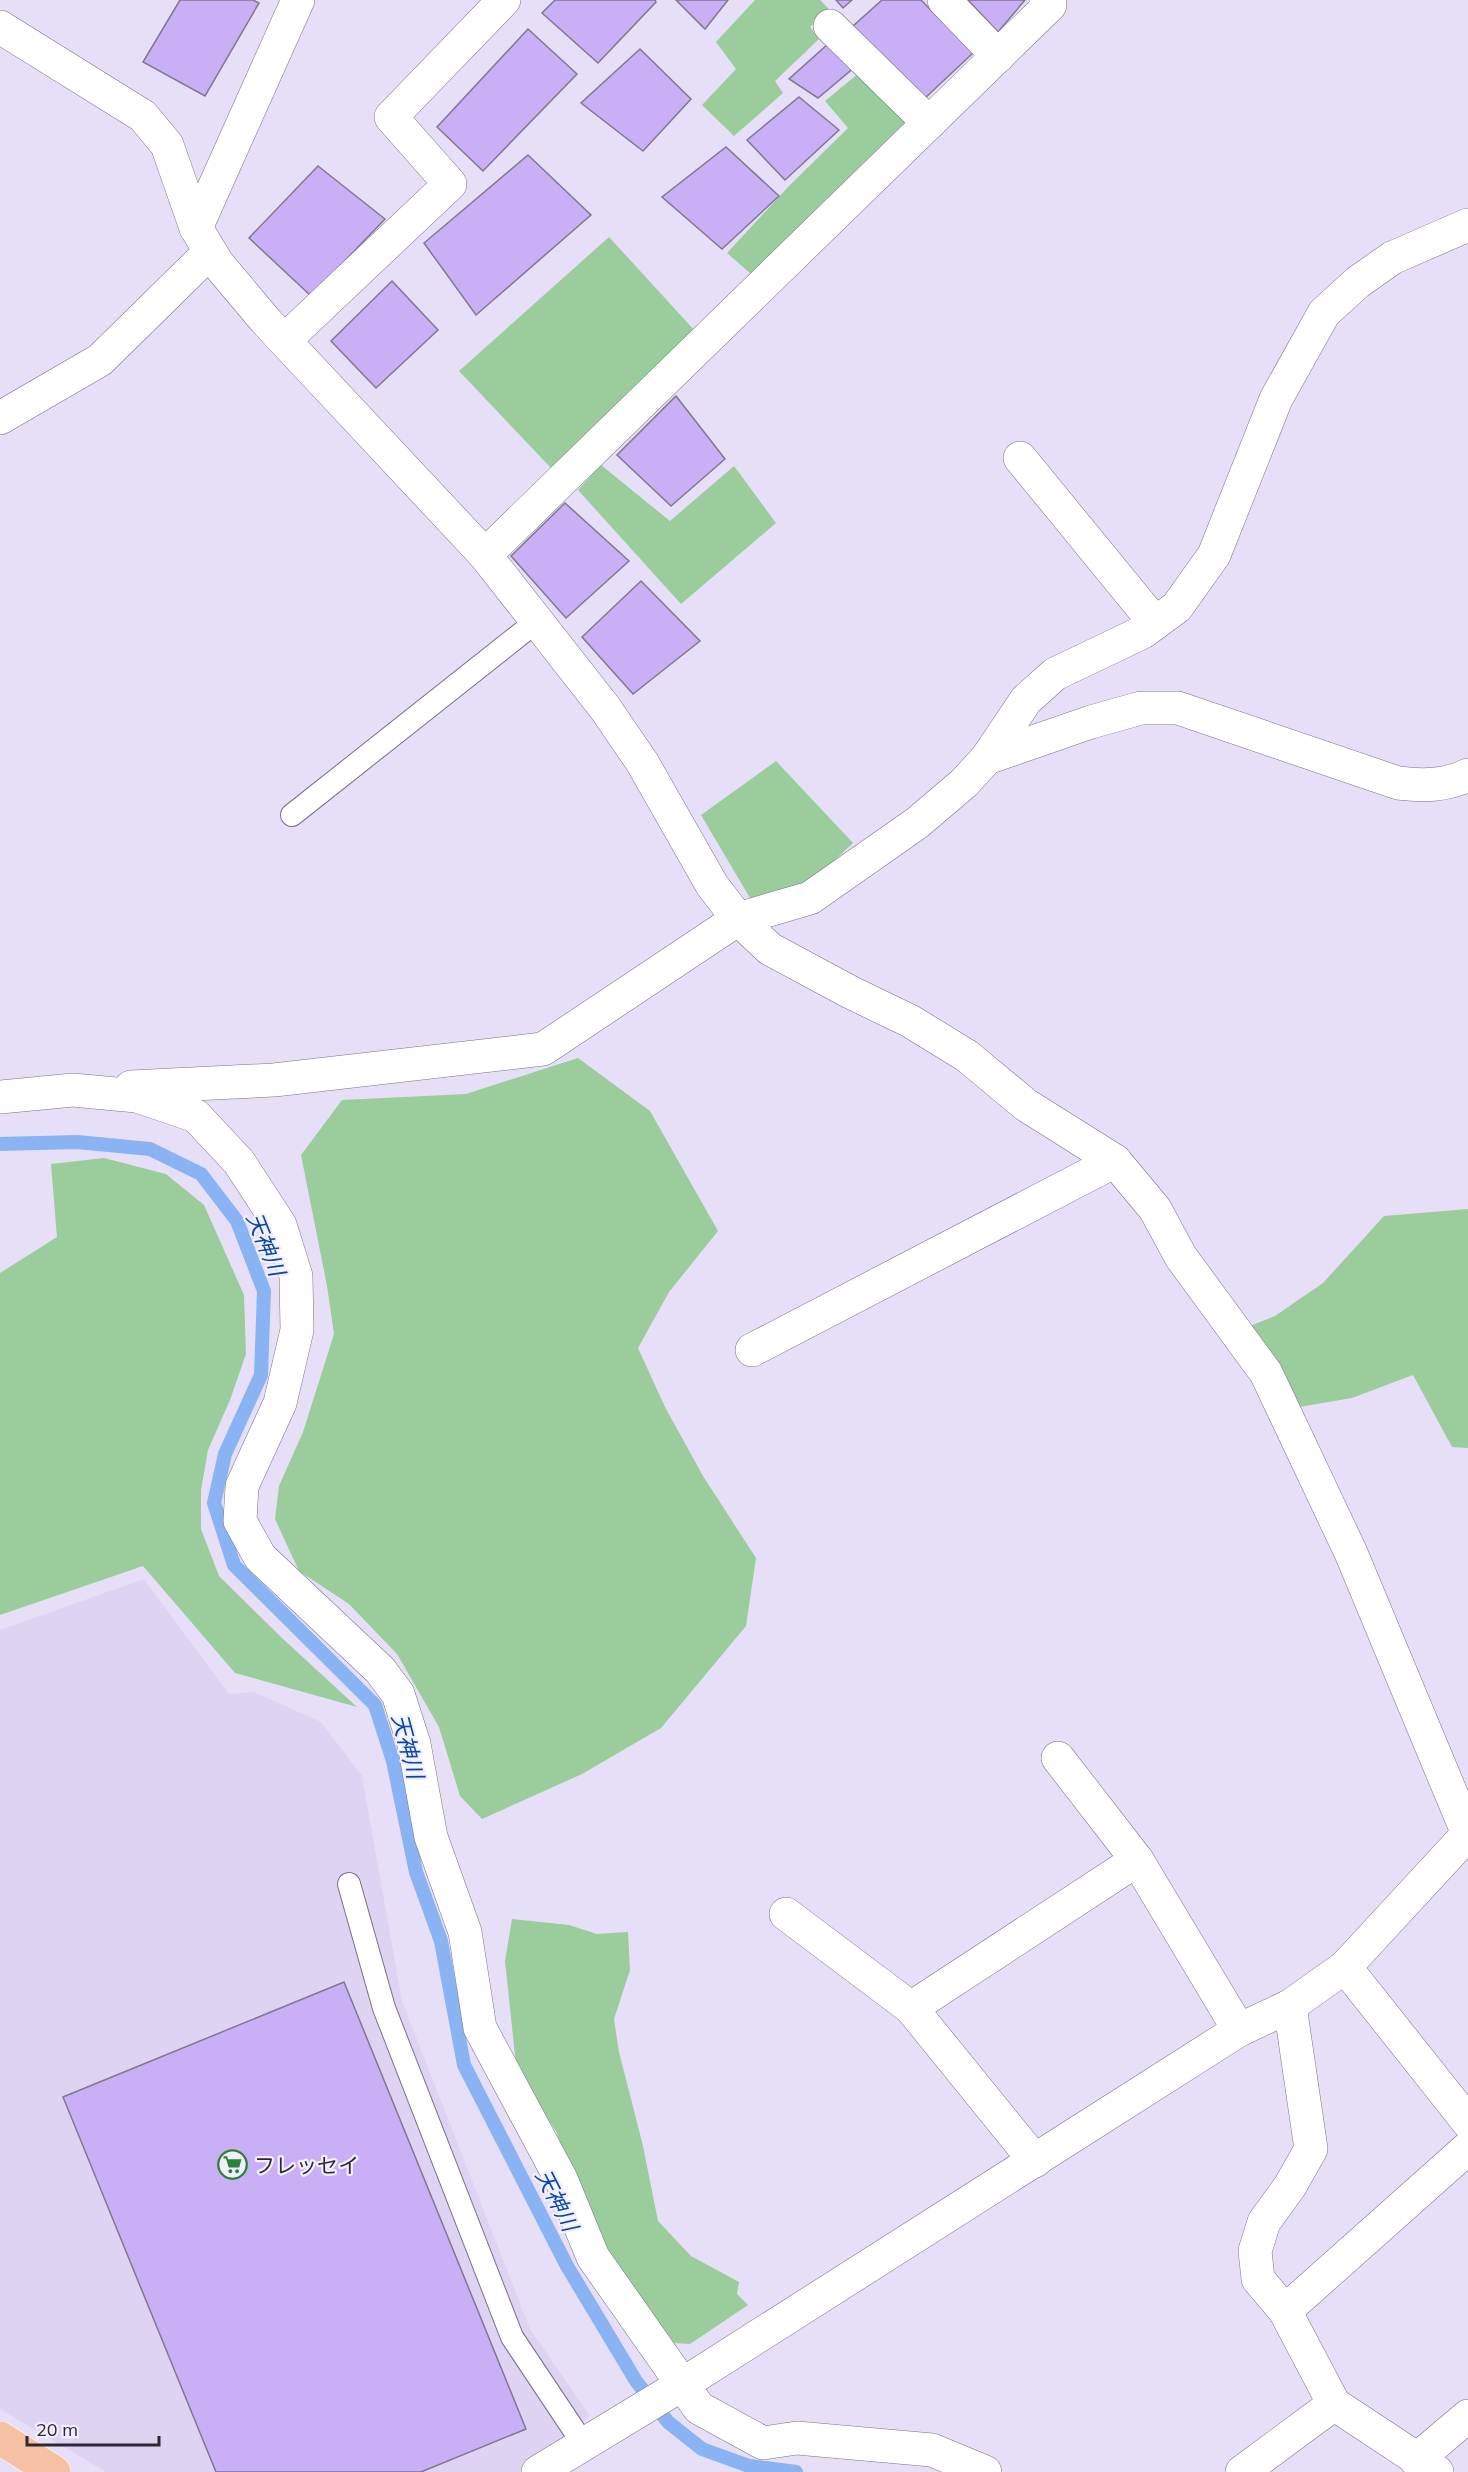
<svg xmlns="http://www.w3.org/2000/svg" width="1468" height="2472" viewBox="0 0 1468 2472" font-family="Mulish,'Noto Sans JP',sans-serif">
	<rect width="100%" height="100%" fill="#e7dff8"/>
	<!-- built -->
	<path fill="#ded3f3" d="M144 1579 229 1694 254 1692 321 1722 362 1776 402 2001 530 2329 590 2416 534 2463 518 2472H106L0 2409V1630Z"/>
	<!-- green -->
	<g fill="#9acd9b">
		<path d="M755 0H820L830 10 810 27 819 39 775 81 783 93 734 136 702 105 736 69 716 42Z"/>
		<path d="M860 72 918 124 758 280 727 253 790 185 848 128 825 101Z"/>
		<path d="M609 237 696 332 551 468 459 371Z"/>
		<path d="M601 465 670 521 734 466 776 523 681 604 578 490Z"/>
		<path d="M776 761 853 843 809 884 750 898 701 815Z"/>
		<path d="M578 1058 650 1111 718 1231 669 1292 638 1348 665 1407 703 1476 756 1558 746 1626 661 1728 582 1774 482 1819 460 1796 439 1727 397 1654 349 1604 299 1571 275 1519 279 1486 303 1432 334 1334 327 1286 301 1155 342 1100 466 1094Z"/>
		<path d="M104 1158 166 1174 204 1205 244 1295 246 1354 230 1400 208 1450 201 1490V1529L219 1576 282 1638 357 1707 235 1673 143 1566 0 1615V1273L57 1237 51 1164Z"/>
		<path d="M1468 1209V1448L1452 1447 1413 1375 1352 1398 1270 1412 1235 1332 1275 1316 1323 1283 1384 1216Z"/>
		<path d="M512 1919 569 1925 597 1934 628 1932 630 1970 614 2019 619 2052 643 2146 658 2221 691 2256 739 2282 737 2294 748 2305 690 2344 674 2343 604 2249 576 2193 556 2131 517 2074 505 1961Z"/>
	</g>
	<g fill="none" stroke-linecap="round" stroke-linejoin="round">
		<!-- stream -->
		<path stroke="#89b3f2" stroke-width="14" d="M0 1144 77 1142 150 1149 201 1174 237 1221 264 1291 261 1375 225 1454 214 1503 234 1565 375 1705 393 1761 416 1872 441 1941 464 2065 567 2266 636 2381 668 2422 702 2449 749 2466 796 2472"/>
	</g>
	<!-- building -->
	<g fill="#c8aff6" stroke="#80788f" stroke-width="1.5">
		<path d="M180 0H253L259 3 205 96 143 62Z"/>
		<path d="M555 0H655L656 2 598 63 542 13Z"/>
		<path d="M676 0H728L705 29Z"/>
		<path d="M836 0H852L843 8Z"/>
		<path d="M882 0H921L973 53 924 99 853 26Z"/>
		<path d="M968 0H1025L998 32Z"/>
		<path d="M528 29 577 74 483 171 437 127Z"/>
		<path d="M828 44 856 66 818 98 789 79Z"/>
		<path d="M640 49 691 99 643 151 581 103Z"/>
		<path d="M799 97 839 130 785 180 747 140Z"/>
		<path d="M726 147 779 196 722 249 662 197Z"/>
		<path d="M528 155 591 215 476 315 424 243Z"/>
		<path d="M318 166 385 219 311 296 249 238Z"/>
		<path d="M392 281 438 330 376 388 331 341Z"/>
		<path d="M676 396 725 459 671 506 617 455Z"/>
		<path d="M565 503 629 561 566 618 511 556Z"/>
		<path d="M641 581 700 641 633 694 582 637Z"/>
		<path d="M344 1982 526 2429 421 2472H216L63 2097Z"/>
	</g>
	<g fill="none" stroke-linecap="round" stroke-linejoin="round">
		<defs>
			<g id="lane">
				<path d="M292 815 537 621"/>
				<path d="M349 1884 384 2008 512 2337 584 2445"/>
			</g>
			<g id="street">
				<path d="M944 0 998 56"/>
				<path d="M830 26 929 123"/>
				<path d="M0 27 143 116 167 145 196 228 218 264 265 320 485 555 605 708 642 762 712 885 738 919 770 949 850 992 910 1021 967 1056 1026 1105 1115 1161 1155 1209 1181 1257 1266 1373 1351 1553 1468 1834"/>
				<path d="M196 228 298 0"/>
				<path d="M285 340 450 184 391 117 504 0"/>
				<path d="M0 418 100 360 210 252"/>
				<path d="M1020 458 1155 623"/>
				<path d="M485 555 1050 5 1046 0"/>
				<path d="M987 758 1091 722 1141 708H1178L1398 783C1423 786 1445 786 1468 775"/>
				<path d="M131 1087 274 1080 543 1049 738 919 810 898 917 823 964 783 987 758 1026 700 1055 674 1143 632 1177 607 1214 555 1276 399 1324 313 1358 282 1392 258 1468 225"/>
				<path d="M0 1097 73 1090 137 1096 196 1116 239 1162 280 1225 296 1276 297 1330 280 1403 242 1486 240 1521 260 1557 380 1670 398 1694 414 1744 431 1837 465 1932 480 2028 561 2179 593 2257 699 2408 763 2443 797 2438 932 2450 985 2472"/>
				<path d="M752 1350 1115 1161"/>
				<path d="M1058 1758 1137 1860 1239 2030"/>
				<path d="M786 1914 911 2008 1035 2161"/>
				<path d="M1345 1967 1468 2122"/>
				<path d="M1290 2006 1311 2149 1290 2186 1264 2222 1255 2251 1258 2279 1285 2311 1334 2404 1437 2472"/>
				<path d="M911 2008 1137 1860"/>
				<path d="M1285 2311 1468 2148"/>
				<path d="M1416 2460 1468 2416"/>
				<path d="M538 2472 683 2384 1239 2030 1290 2006 1345 1967 1468 1834"/>
				<path d="M1242 2472 1334 2404"/>
			</g>
			<path id="primary" d="M0 2438 54 2472"/>
		</defs>
		<!-- lane casing -->
		<use href="#lane" stroke="#787187" stroke-width="24"/>
		<!-- street casing -->
		<use href="#street" stroke="#787187" stroke-width="34"/>
		<!-- primary casing -->
		<use href="#primary" stroke="#fff" stroke-width="34"/>
		<!-- lane -->
		<use href="#lane" stroke="#fff" stroke-width="22"/>
		<!-- street -->
		<use href="#street" stroke="#fff" stroke-width="33"/>
		<!-- primary -->
		<use href="#primary" stroke="#f5c1a2" stroke-width="33"/>
	</g>
	<!-- icons -->
	<defs>
		<symbol id="supermarket-ring" viewBox="-11 -11 22 22"><circle r="9.5" fill="#f3eefd" stroke="#298435" stroke-width="1.5"/><path d="M-6-5.5h2.5l.6 2H6L4.5 2H-2.5L-4.4-4H-6ZM-1.5 3.2a1.3 1.3 0 1 0 .1 0ZM3 3.2a1.3 1.3 0 1 0 .1 0Z" fill="#298435"/></symbol>
	</defs>
	<g fill-rule="evenodd">
		<use href="#supermarket-ring" x="216" y="2148" width="33" height="33"/>
	</g>
	<g text-anchor="middle" dominant-baseline="central" stroke-width="4.5" stroke-linejoin="round" paint-order="stroke">
		<!-- poi labels -->
		<g font-size="21" fill="#2c2932" stroke="#f3eefd" text-anchor="start">
			<text x="254" y="2165">フレッセイ</text>
		</g>
		<!-- water labels -->
		<g font-size="22" font-style="italic" fill="#074aa4" stroke="#f3eefd">
			<text transform="translate(266 1244) rotate(68)">天神川</text>
			<text transform="translate(408 1746) rotate(75)">天神川</text>
			<text transform="translate(557 2200) rotate(63)">天神川</text>
		</g>
	</g>
	<!-- scale -->
	<path d="M27 2436v9h132v-9" fill="none" stroke="#2c2932" stroke-width="3"/>
	<text x="36" y="2436" font-size="18" fill="#2c2932" stroke="#f3eefd" stroke-width="4.5" paint-order="stroke">20 m</text>
</svg>
